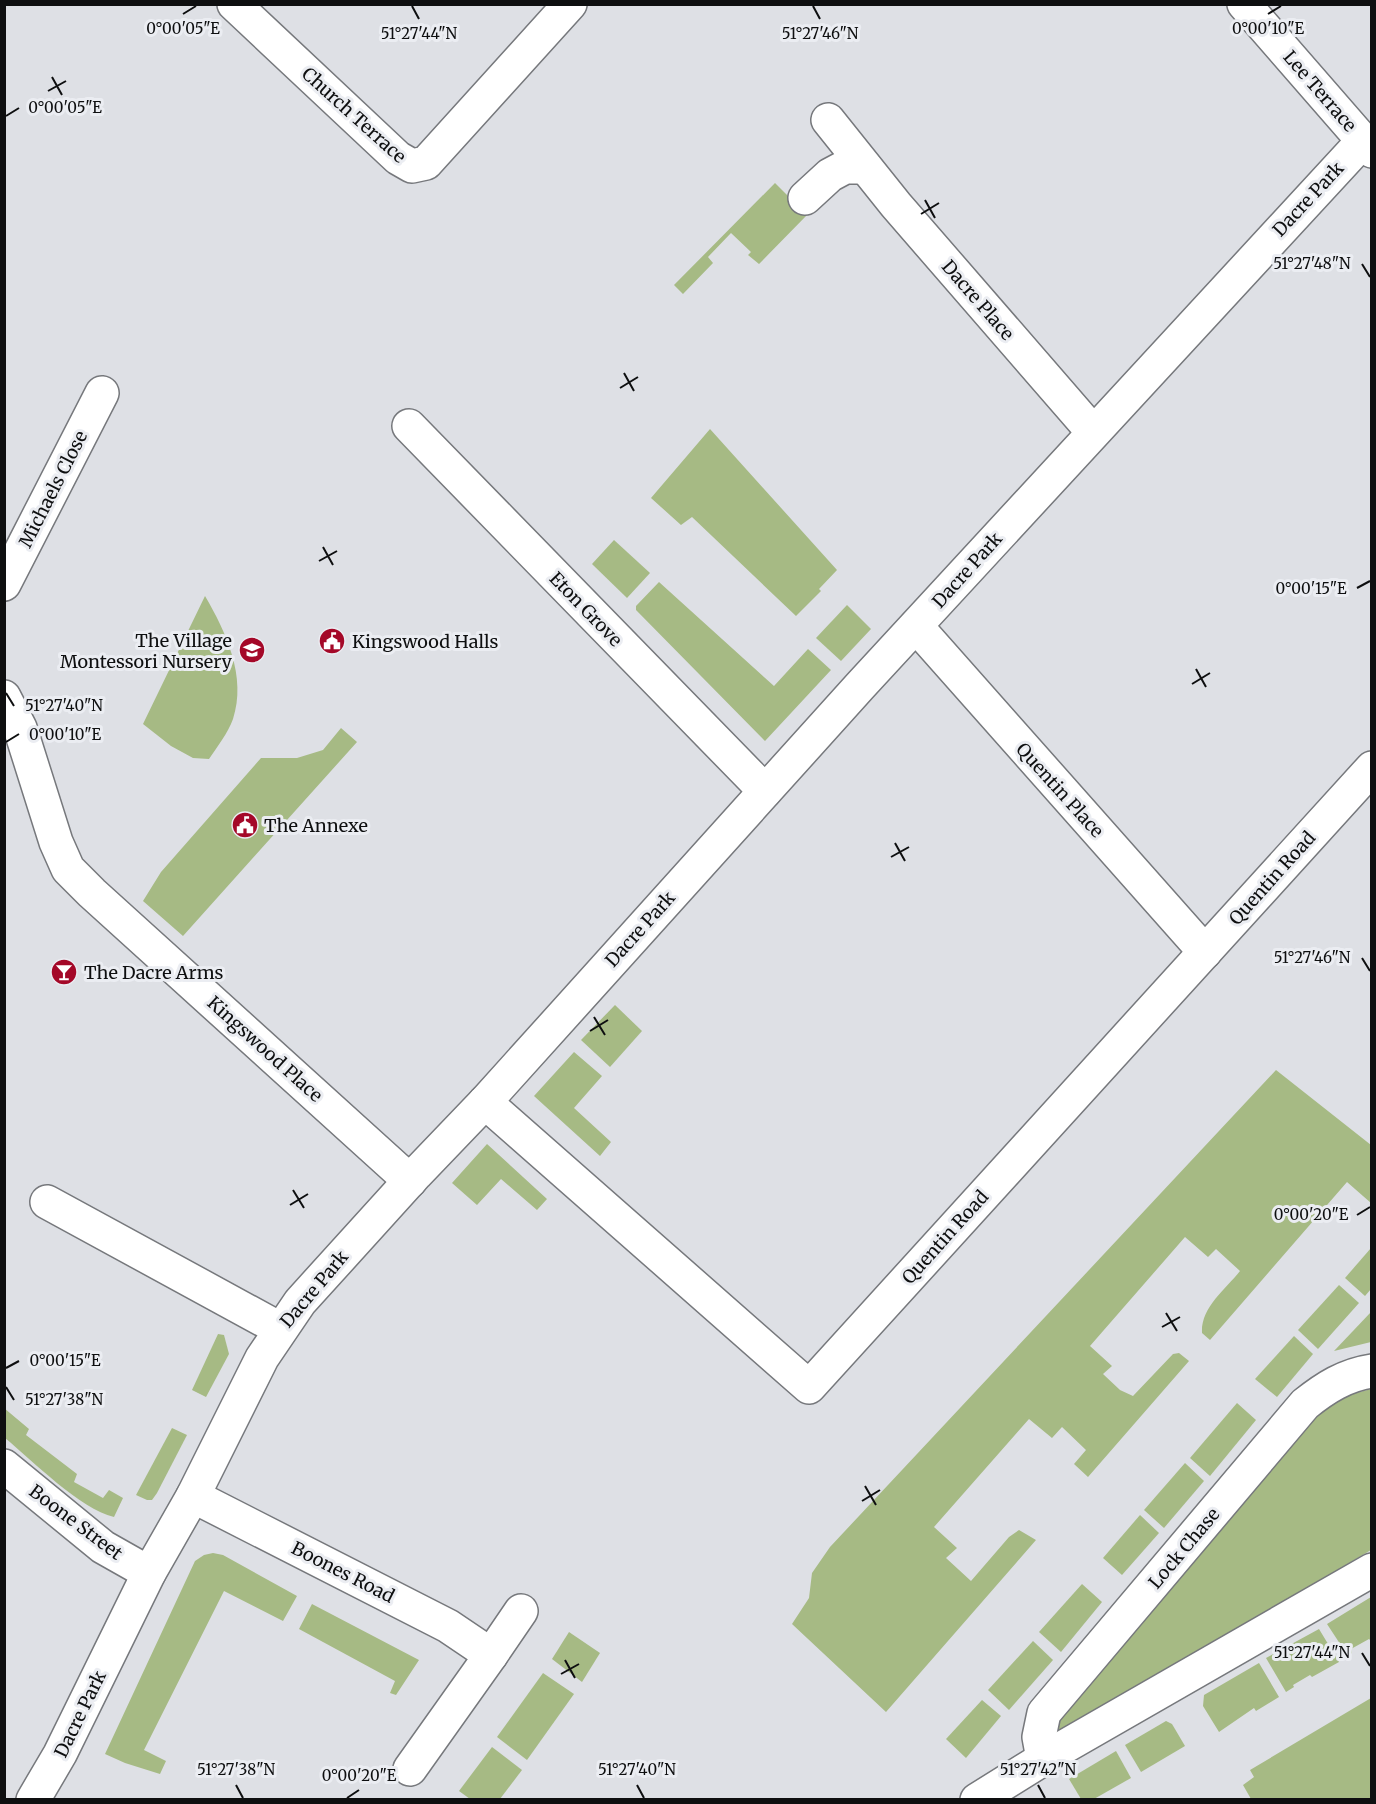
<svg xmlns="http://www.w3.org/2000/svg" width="1376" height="1804" viewBox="0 0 1376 1804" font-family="Merriweather,serif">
	<rect width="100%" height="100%" fill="#dee0e5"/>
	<!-- green -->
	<g fill="#a6ba84">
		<path d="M775 183 807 215 759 264 748 255 751 252 731 233 708 257 713 263 683 294 674 285Z"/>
		<path d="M710 429 837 570 819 589 821 591 796 616 692 517 681 525 651 498Z"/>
		<path d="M614 540 650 573 627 598 592 564Z"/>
		<path d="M659 582 774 686 808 649 831 670 765 741 636 610V606Z"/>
		<path d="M205 596C226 632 247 677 233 719 228 733 217 747 209 759L193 758 171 746 143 724Z"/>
		<path d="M847 605 871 629 841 661 816 638Z"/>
		<path d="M341 728 357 742 183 936 143 901 161 872 261 758H297L323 750Z"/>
		<path d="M615 1005 642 1031 610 1067 581 1040Z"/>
		<path d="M574 1052 602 1076 574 1108 611 1142 600 1156 534 1096Z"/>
		<path d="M1276 1070 1371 1145V1203L1347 1182 1210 1340 1202 1333C1201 1307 1225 1290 1240 1271L1216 1249 1208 1257 1185 1237 1090 1346 1112 1366 1103 1374 1120 1390 1133 1396 1173 1354 1179 1353 1189 1361 1088 1477 1074 1464 1086 1450 1062 1427 1052 1438 1029 1419 934 1527 957 1548 946 1558 971 1581 1009 1537 1019 1530 1036 1540 886 1712 792 1624 809 1598 812 1573 830 1547Z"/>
		<path d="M487 1144 547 1199 537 1210 501 1179 477 1205 452 1183Z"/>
		<path d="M1371 1248V1289L1365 1296 1345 1278Z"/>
		<path d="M1339 1285 1359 1303 1318 1349 1298 1330Z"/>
		<path d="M1371 1312V1342L1334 1351Z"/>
		<path d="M218 1334 224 1335 229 1354 206 1397 192 1390Z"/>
		<path d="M1294 1336 1313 1354 1277 1397 1255 1379Z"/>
		<path d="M1371 1389V1550L1068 1731 1061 1733 1055 1727 1060 1710 1306 1425 1338 1398Z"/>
		<path d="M1237 1403 1256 1420 1210 1476 1190 1458Z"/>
		<path d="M4 1408 29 1429 26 1435 77 1474 74 1482 103 1498 109 1490 123 1498 114 1517C80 1509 33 1461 5 1438Z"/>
		<path d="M172 1428 187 1435 157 1493 152 1500H147L136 1495Z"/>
		<path d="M1185 1463 1204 1481 1164 1528 1144 1510Z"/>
		<path d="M1140 1515 1159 1533 1122 1575 1103 1558Z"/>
		<path d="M213 1553 223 1555 297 1596 283 1621 224 1591 144 1750 166 1761 160 1774 125 1763 105 1754 195 1561 204 1555Z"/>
		<path d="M1082 1584 1102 1602 1061 1652 1039 1632Z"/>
		<path d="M1371 1597V1641L1369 1639 1351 1649 1352 1653 1348 1656 1327 1624Z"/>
		<path d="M312 1604 419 1660 396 1695 390 1693 395 1681 299 1629Z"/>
		<path d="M1319 1629 1339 1662 1312 1677 1310 1675 1293 1685 1294 1687 1286 1692 1266 1658Z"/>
		<path d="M569 1632 600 1653 582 1682 552 1659Z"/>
		<path d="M1033 1641 1053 1660 1009 1710 988 1690Z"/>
		<path d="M1259 1663 1279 1697 1256 1711 1254 1708 1219 1732 1203 1706 1204 1695Z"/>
		<path d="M543 1673 574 1694 527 1760 497 1737Z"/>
		<path d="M1371 1698V1799H1251L1243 1785 1254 1777 1250 1770Z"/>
		<path d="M982 1700 1001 1716 966 1758 946 1739Z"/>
		<path d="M1166 1721 1172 1724 1185 1746 1141 1772 1125 1745Z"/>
		<path d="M492 1747 522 1770 500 1799H470L459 1791Z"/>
		<path d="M1116 1751 1131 1778 1094 1799H1081L1069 1779Z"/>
	</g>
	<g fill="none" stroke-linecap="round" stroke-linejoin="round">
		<defs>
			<g id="minor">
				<path d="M234 4 398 158 412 166 426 163 570 4"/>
				<path d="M828 120 896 205 1093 432"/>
				<path d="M805 198 830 175 845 167H865"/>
				<path d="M409 426 765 791"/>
				<path d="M4 584 102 393"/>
				<path d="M916 626 1205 952"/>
				<path d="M4 697 20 728 56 842 68 869 92 893 410 1181"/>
				<path d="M485 1102 809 1387 1372 768"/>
				<path d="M47 1202 280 1329"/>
				<path d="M4 1466 103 1547 149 1573"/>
				<path d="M193 1496 448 1626 491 1655 410 1769"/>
				<path d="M491 1655 521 1611"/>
				<path d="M1043 1759 1039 1737 1044 1713 1305 1404C1325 1388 1345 1375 1372 1371"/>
				<path d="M33 1800 60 1754 149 1573 193 1496 262 1358 300 1302 416 1174 485 1102 860 686 1363 141"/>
				<path d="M977 1800 1043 1759 1372 1570"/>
			</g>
			<path id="secondary" d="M1244 4 1372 151"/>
		</defs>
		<!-- minor casing -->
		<use href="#minor" stroke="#76787c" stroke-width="36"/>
		<!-- secondary casing -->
		<use href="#secondary" stroke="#76787c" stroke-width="36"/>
		<!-- minor -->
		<use href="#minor" stroke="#fff" stroke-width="33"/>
		<!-- secondary -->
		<use href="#secondary" stroke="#fff" stroke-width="33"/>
	</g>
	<!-- ticks -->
	<path fill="none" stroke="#0e0f10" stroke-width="2" d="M412 6 419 19M813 6 820 19M183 14 196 6M1268 14 1281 6M52 77 62 95M48 91 66 81M6 116 19 108M925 200 935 218M921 214 939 203M1362 264 1370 277M624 373 634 391M620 388 638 377M323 547 333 565M319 561 337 551M1357 588 1370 581M1196 669 1206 687M1192 684 1210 673M6 693 14 706M6 742 19 734M895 843 905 861M891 857 909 847M1362 958 1370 971M594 1017 605 1035M590 1031 608 1020M293 1190 304 1208M290 1205 308 1194M1357 1215 1370 1207M1166 1313 1177 1331M1162 1327 1180 1317M6 1368 19 1361M6 1387 14 1400M865 1486 876 1505M862 1501 880 1490M1362 1653 1370 1666M565 1660 575 1678M561 1674 579 1664M236 1785 243 1798M637 1785 644 1798M1038 1785 1045 1798M347 1798 359 1790"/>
	<!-- icons -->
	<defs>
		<symbol id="civic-disc" viewBox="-11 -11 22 22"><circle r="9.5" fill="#a40828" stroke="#ebedf2"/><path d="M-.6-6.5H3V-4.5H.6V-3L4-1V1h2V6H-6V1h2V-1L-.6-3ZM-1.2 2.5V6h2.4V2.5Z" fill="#fff"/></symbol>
		<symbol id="school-disc" viewBox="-11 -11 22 22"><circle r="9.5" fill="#a40828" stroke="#ebedf2"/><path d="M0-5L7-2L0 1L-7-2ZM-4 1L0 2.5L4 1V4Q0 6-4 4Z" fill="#fff"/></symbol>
		<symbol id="bar-disc" viewBox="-11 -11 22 22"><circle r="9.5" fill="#a40828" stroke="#ebedf2"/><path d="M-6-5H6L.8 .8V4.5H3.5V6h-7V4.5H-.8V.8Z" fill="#fff"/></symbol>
	</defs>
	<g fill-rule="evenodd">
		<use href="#civic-disc" x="317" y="626" width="30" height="30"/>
		<use href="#school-disc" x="237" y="635" width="30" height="30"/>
		<use href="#civic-disc" x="230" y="810" width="30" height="30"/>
		<use href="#bar-disc" x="49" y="957" width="30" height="30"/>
	</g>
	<g text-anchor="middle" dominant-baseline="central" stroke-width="6" stroke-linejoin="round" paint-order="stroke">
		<!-- street labels -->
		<g font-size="18" fill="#0e0f10" stroke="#ebedf2">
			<text transform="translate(1320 91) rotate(49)">Lee Terrace</text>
			<text transform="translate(354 115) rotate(42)">Church Terrace</text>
			<text transform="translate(1308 199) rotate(-47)">Dacre Park</text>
			<text transform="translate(978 300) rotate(49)">Dacre Place</text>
			<text transform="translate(53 489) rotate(-63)">Michaels Close</text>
			<text transform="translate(967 570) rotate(-48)">Dacre Park</text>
			<text transform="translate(586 609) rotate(46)">Eton Grove</text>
			<text transform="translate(1060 790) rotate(48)">Quentin Place</text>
			<text transform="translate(1272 878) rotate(-48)">Quentin Road</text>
			<text transform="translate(640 929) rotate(-48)">Dacre Park</text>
			<text transform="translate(265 1049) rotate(42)">Kingswood Place</text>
			<text transform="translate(945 1237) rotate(-48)">Quentin Road</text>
			<text transform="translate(314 1289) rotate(-50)">Dacre Park</text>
			<text transform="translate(76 1522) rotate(37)">Boone Street</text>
			<text transform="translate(1184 1548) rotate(-50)">Lock Chase</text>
			<text transform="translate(343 1572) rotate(27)">Boones Road</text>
			<text transform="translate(80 1714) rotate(-64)">Dacre Park</text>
		</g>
		<!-- poi labels -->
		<g font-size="18" fill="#0e0f10" stroke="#ebedf2" text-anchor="start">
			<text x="232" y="640" text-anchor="end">The Village<tspan x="232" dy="21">Montessori Nursery</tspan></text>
			<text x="352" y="641">Kingswood Halls</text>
			<text x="264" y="825">The Annexe</text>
			<text x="84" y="972">The Dacre Arms</text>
		</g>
	</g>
	<g font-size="15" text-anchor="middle" fill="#0e0f10" stroke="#ebedf2" stroke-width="6" stroke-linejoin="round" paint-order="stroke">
		<text x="183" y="34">0°00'05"E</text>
		<text x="1268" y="34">0°00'10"E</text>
		<text x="419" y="39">51°27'44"N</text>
		<text x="820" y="39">51°27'46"N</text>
		<text x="65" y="113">0°00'05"E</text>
		<text x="1312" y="269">51°27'48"N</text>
		<text x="1311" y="594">0°00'15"E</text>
		<text x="64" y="711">51°27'40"N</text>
		<text x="65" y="740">0°00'10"E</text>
		<text x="1312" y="963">51°27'46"N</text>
		<text x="1311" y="1220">0°00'20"E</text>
		<text x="65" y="1366">0°00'15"E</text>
		<text x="64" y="1405">51°27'38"N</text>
		<text x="1312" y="1658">51°27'44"N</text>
		<text x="236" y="1775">51°27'38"N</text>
		<text x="637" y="1775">51°27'40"N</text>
		<text x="1038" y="1775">51°27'42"N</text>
		<text x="359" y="1781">0°00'20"E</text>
	</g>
	<!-- border -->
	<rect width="1376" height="1804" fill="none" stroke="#0e0f10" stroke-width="12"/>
</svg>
